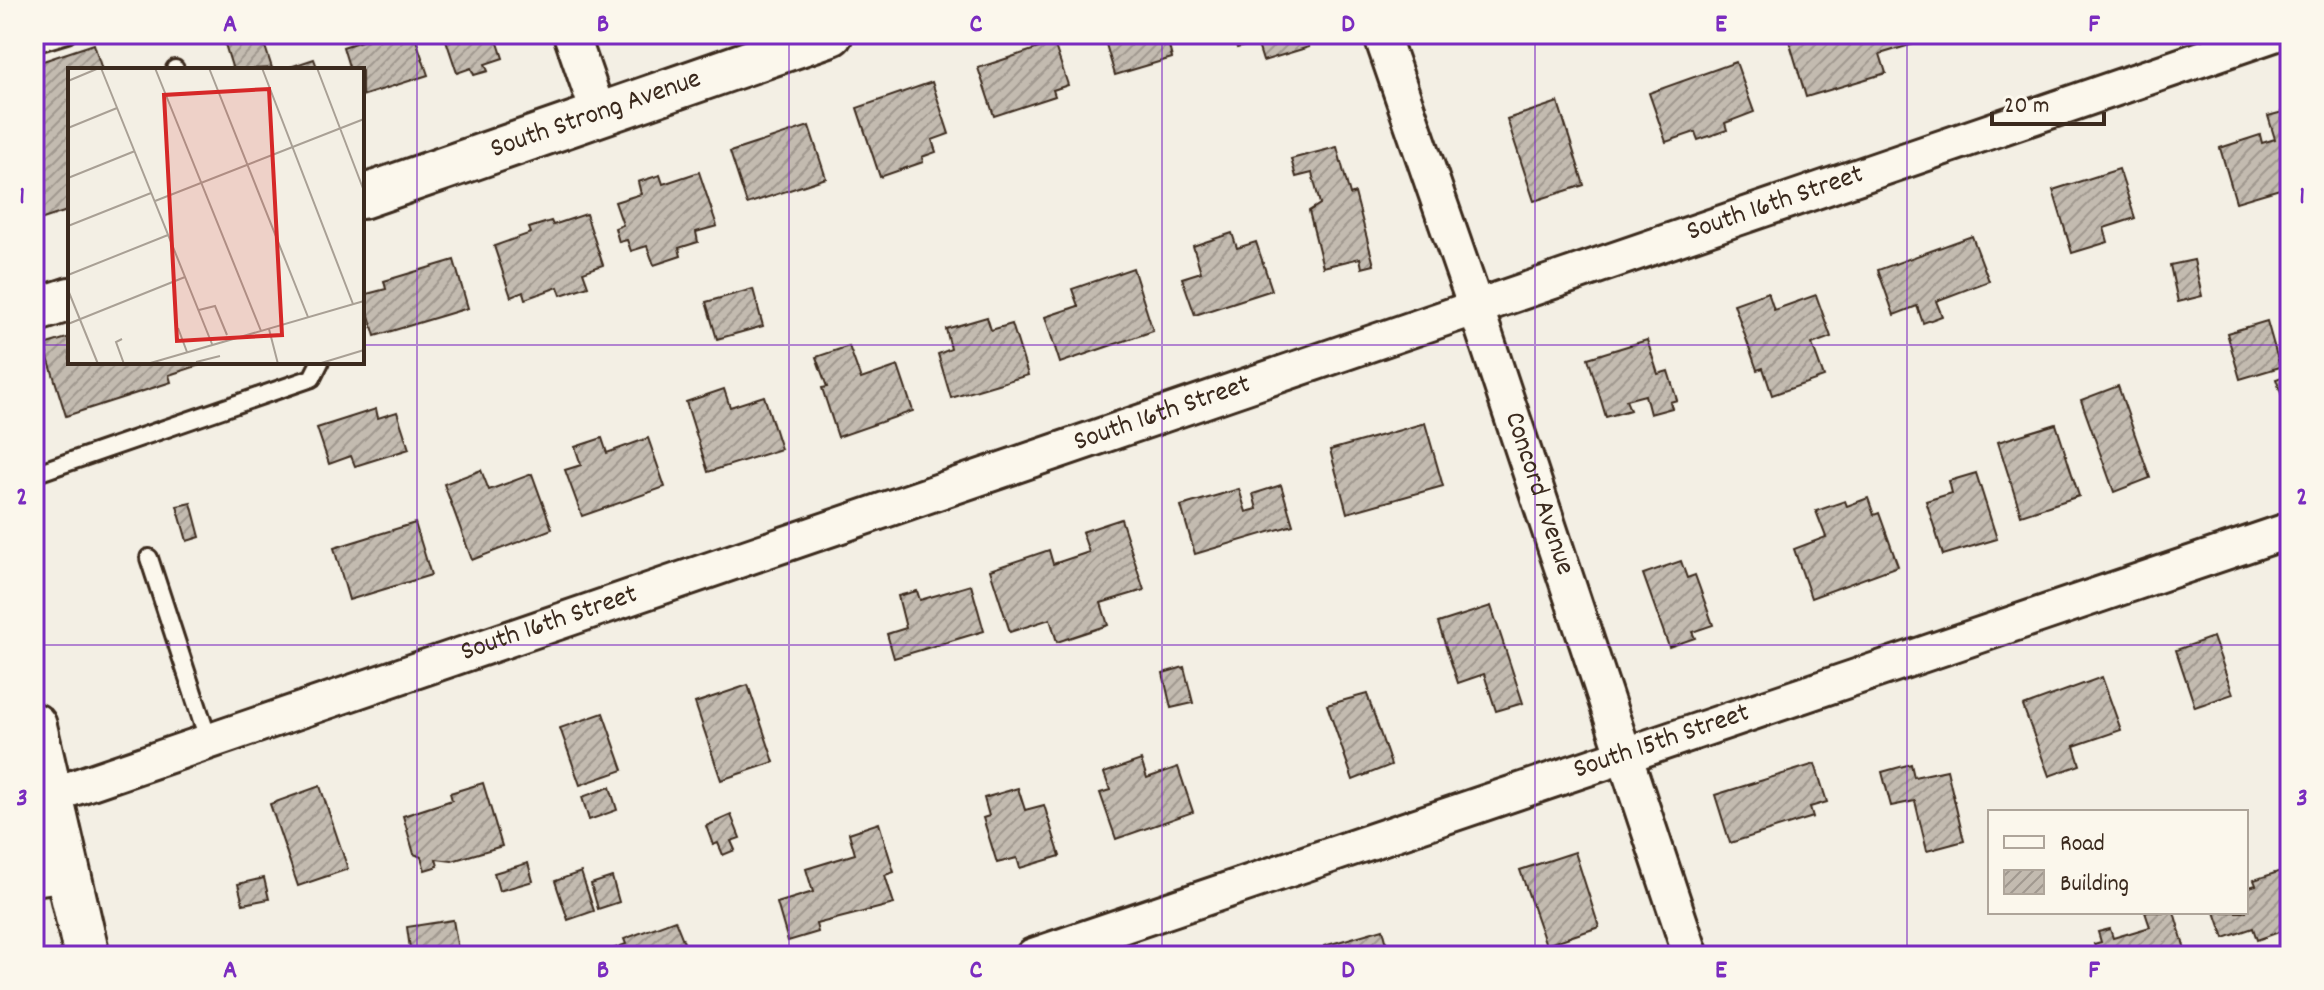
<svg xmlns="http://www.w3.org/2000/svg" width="2324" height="990" viewBox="0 0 2324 990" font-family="Dekko,sans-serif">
	<defs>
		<pattern id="building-hatch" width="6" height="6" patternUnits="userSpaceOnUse" patternTransform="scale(2)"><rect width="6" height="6" fill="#c3bbb0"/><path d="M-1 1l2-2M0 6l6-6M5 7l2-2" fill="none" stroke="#a0988f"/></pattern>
	</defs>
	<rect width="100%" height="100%" fill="#f3efe4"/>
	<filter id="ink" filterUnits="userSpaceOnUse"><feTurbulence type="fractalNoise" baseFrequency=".0125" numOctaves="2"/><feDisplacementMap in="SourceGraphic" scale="16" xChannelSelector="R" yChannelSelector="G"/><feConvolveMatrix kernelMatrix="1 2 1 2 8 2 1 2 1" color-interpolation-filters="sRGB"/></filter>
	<g filter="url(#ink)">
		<!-- building -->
		<g fill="url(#building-hatch)" stroke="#3b2a1e" stroke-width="2">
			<path d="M246 34H261L272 68 233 70 224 41Z"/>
			<path d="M383 34H414L428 75 362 96V70H350L343 47Z"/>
			<path d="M444 34H495L503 58 485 64 488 71 474 75 471 68 457 73Z"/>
			<path d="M1103 34H1183L1185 41 1169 46 1172 58 1115 75Z"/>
			<path d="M1232 34H1305L1309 47 1263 61 1257 42 1237 48Z"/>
			<path d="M1798 34H1947L1880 54 1886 73 1806 97 1788 37Z"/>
			<path d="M1054 43 1068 85 1053 90 1055 96 994 116 978 68Z"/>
			<path d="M94 44 102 70H70V210L40 220 34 201V64Z"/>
			<path d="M314 59 318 70H281Z"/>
			<path d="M1736 62 1754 112 1725 123 1727 130 1698 140 1695 132 1666 142 1649 93Z"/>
			<path d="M932 82 949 134 932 140 936 152 922 157 923 162 880 177 857 108Z"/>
			<path d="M1558 102 1584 185 1534 201 1507 119Z"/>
			<path d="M2290 110V186L2236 202 2220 148 2260 135 2262 143 2275 139 2268 116Z"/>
			<path d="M809 126 826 178 747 204 730 152Z"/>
			<path d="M1337 147 1350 195 1355 193 1374 265 1362 268 1360 258 1323 267 1309 211 1320 204 1312 173 1296 177 1291 159Z"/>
			<path d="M2119 169 2135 218 2104 228 2108 242 2072 253 2053 190Z"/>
			<path d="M699 172 717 226 696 232 698 242 679 248 681 256 654 265 647 246 631 251 627 240 619 242 615 228 623 225 615 202 641 194 638 182 660 175 663 184Z"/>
			<path d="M586 214 603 265 583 272 588 286 561 295 558 287 525 299 523 292 511 297 494 246 531 233 529 228 551 221 553 225Z"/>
			<path d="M1232 233 1237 248 1256 242 1272 290 1195 315 1182 278 1201 272 1193 246Z"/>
			<path d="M1972 236 1989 281 1936 301 1942 316 1923 323 1917 306 1894 315 1878 270Z"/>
			<path d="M454 260 468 308 375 336 363 295 386 289 384 281Z"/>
			<path d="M2194 260 2202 296 2178 302 2170 265Z"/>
			<path d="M1133 268 1153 331 1060 363 1045 317 1078 306 1072 289Z"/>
			<path d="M753 289 763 326 717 339 706 302Z"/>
			<path d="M1768 292 1774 310 1816 295 1831 337 1812 344 1824 377 1772 395 1763 368 1757 370 1734 304Z"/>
			<path d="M987 317 991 330 1012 324 1028 375 951 398 938 354 951 349 946 329Z"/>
			<path d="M2267 321 2280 367 2240 379 2227 333Z"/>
			<path d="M70 337V362H209L169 375 171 382 66 416 44 345Z"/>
			<path d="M1647 340 1658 374 1668 371 1677 400 1670 402 1672 408 1650 414 1645 395 1626 400 1630 410 1606 417 1588 358Z"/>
			<path d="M849 346 861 379 898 366 913 411 838 437 822 388 827 387 816 357Z"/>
			<path d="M2290 374V418L2276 379Z"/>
			<path d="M2118 386 2150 478 2114 492 2081 400Z"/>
			<path d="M724 389 730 407 764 396 781 449 708 472 686 402Z"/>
			<path d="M376 409 378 418 397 412 409 449 355 466 351 456 329 464 317 428Z"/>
			<path d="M1425 423 1443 486 1347 513 1330 450Z"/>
			<path d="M2056 424 2079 496 2021 515 1998 442Z"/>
			<path d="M602 438 607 453 648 438 665 487 582 516 565 470 581 465 575 447Z"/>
			<path d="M481 470 489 490 532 474 552 529 472 560 444 484Z"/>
			<path d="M1976 473 1997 539 1943 555 1926 501 1952 493 1949 481Z"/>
			<path d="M1281 485 1293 525 1195 554 1181 506 1239 489 1246 512 1257 509 1253 494Z"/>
			<path d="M1868 498 1874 515 1879 513 1898 566 1811 598 1794 549 1826 537 1816 511 1845 501 1847 506Z"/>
			<path d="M191 503 200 537 187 541 177 506Z"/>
			<path d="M1121 519 1144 590 1101 603 1108 625 1057 642 1050 619 1010 632 990 570 1049 550 1053 564 1089 552 1082 532Z"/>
			<path d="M415 523 431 575 349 600 334 548Z"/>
			<path d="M1681 561 1687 578 1695 575 1713 625 1692 632 1695 638 1669 647 1643 574Z"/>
			<path d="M971 585 984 631 894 658 887 634 906 628 898 596 917 591 920 600Z"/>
			<path d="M1491 606 1523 703 1496 711 1484 674 1458 683 1438 623Z"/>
			<path d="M2213 637 2233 694 2195 707 2176 650Z"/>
			<path d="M1184 667 1193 703 1171 708 1163 673Z"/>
			<path d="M2102 677 2121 730 2074 746 2080 765 2049 776 2023 706Z"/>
			<path d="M748 685 774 762 721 780 695 703Z"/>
			<path d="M1367 694 1391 765 1353 780 1327 705Z"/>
			<path d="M603 713 623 770 580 785 560 728Z"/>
			<path d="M1141 760 1147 778 1178 767 1193 812 1116 839 1100 793 1110 790 1104 773Z"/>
			<path d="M1815 764 1827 802 1810 807 1813 817 1730 843 1715 795Z"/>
			<path d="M1911 764 1914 777 1947 770 1964 841 1927 851 1915 801 1891 806 1882 772Z"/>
			<path d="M483 783 502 846 452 861 436 859 438 866 425 870 421 857 414 854 403 816 452 800 450 793Z"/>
			<path d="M320 786 348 869 298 886 270 804Z"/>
			<path d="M610 787 617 810 589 820 582 797Z"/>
			<path d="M1018 788 1025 810 1044 805 1060 856 1020 868 1017 858 997 863 983 818 989 816 984 798Z"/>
			<path d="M731 815 740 838 731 841 735 850 723 855 718 843 713 845 706 826Z"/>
			<path d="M879 823 894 872 885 875 894 904 816 924 818 932 788 941 777 903 813 892 806 869 855 854 849 833Z"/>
			<path d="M1575 852 1599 927 1546 945 1520 870Z"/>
			<path d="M528 863 533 881 499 891 494 873Z"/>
			<path d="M2290 868V928L2257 940 2253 928 2224 938 2215 912H2246V888L2256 885 2254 880Z"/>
			<path d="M581 872 594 911 568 920 555 881Z"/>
			<path d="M612 877 619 902 598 909 591 884Z"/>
			<path d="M264 878 269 899 243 904 238 884Z"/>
			<path d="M2145 912H2174L2187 956H2098L2094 944 2101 942 2098 932 2110 929 2113 938 2150 927Z"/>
			<path d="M453 920 459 955 411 956 407 927Z"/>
			<path d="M675 920 687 950 671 956H595L626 944 624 939Z"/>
			<path d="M1383 929 1390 956H1326L1324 946Z"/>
		</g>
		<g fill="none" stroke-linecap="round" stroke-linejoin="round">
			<defs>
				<g id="service">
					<path d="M34 44 67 34"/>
					<path d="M175 69V70"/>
					<path d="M34 474 312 378 320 362"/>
					<path d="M149 558 209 742"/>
				</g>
				<g id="minor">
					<path d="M571 34 599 115"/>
					<path id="s1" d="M1381 34 1476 308 1691 956"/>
					<path id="s2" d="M50 796 2274 34"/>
					<path d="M34 878 67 873"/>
					<path id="s3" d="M1033 956 2290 530"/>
				</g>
				<g id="tertiary">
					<path id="s4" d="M362 197 831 34"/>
					<path d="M34 311 70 299"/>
				</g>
				<path id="primary" d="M34 726 87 956"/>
			</defs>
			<!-- service casing -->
			<use href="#service" stroke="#3b2a1e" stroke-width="22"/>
			<!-- minor casing -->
			<use href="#minor" stroke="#3b2a1e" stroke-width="40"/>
			<!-- tertiary casing -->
			<use href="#tertiary" stroke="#3b2a1e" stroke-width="48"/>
			<!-- primary casing -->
			<use href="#primary" stroke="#3b2a1e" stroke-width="50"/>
			<!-- service -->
			<use href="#service" stroke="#fbf7ec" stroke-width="16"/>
			<!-- minor -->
			<use href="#minor" stroke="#fbf7ec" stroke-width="34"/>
			<!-- tertiary -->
			<use href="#tertiary" stroke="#fbf7ec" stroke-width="42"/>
			<!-- primary -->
			<use href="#primary" stroke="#fbf7ec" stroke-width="44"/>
		</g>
	</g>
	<!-- grid -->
	<path fill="none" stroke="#7b2cbf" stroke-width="2" stroke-opacity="0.55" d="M417 34V956M789 34V956M1162 34V956M1535 34V956M1907 34V956M34 345H70M362 345H2290M34 645H2290"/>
	<g text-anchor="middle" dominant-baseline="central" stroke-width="7" stroke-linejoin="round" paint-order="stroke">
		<!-- street labels -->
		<g font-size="28" fill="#3b2a1e" stroke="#fbf7ec">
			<text stroke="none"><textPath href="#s4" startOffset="248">South Strong Avenue</textPath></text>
			<text stroke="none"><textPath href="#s2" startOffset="1824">South 16th Street</textPath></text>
			<text stroke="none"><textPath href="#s2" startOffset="1176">South 16th Street</textPath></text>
			<text stroke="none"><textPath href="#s1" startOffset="486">Concord Avenue</textPath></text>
			<text stroke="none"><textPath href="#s2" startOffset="528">South 16th Street</textPath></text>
			<text stroke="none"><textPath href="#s3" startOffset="664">South 15th Street</textPath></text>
		</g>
	</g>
	<!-- overview -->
	<g transform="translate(68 68)">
		<rect width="296" height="296" fill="#f3efe4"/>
		<path fill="none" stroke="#a9a095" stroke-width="2" d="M33 0 144 276M87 0 193 263M141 0 240 249M194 0 285 236M249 0 296 123M0 13 31 0M0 60 49 40M0 110 67 83M87 133 296 51M0 158 83 125M0 207 100 167M0 222 30 296M131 242 147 238 159 267M0 256 117 209M110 260 119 284M201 261 210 296M54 271 48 274 56 296M128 294 152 288M79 296 296 233M250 296 296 282"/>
		<path fill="#d62828" fill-opacity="0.15" stroke="#d62828" stroke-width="4" d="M201 21 214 267 109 273 96 27Z"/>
		<rect width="296" height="296" fill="none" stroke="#3b2a1e" stroke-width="4"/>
	</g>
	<!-- margin -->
	<rect width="2324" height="990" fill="none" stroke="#fbf7ec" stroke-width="88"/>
	<!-- legend -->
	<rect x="1988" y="810" width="260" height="104" fill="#fbf7ec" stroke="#aea59a" stroke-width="2"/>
	<rect x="2004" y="836" width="40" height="12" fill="#fbf7ec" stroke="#aea59a" stroke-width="2"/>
	<text x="2060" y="850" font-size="24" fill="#3b2a1e">Road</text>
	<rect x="2004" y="870" width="40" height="24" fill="url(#building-hatch)" stroke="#aea59a" stroke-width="2"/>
	<text x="2060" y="890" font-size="24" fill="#3b2a1e">Building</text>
	<!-- scale -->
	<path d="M1992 112v12h112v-12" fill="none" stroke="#3b2a1e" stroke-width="4"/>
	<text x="2004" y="112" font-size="24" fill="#3b2a1e" stroke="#fbf7ec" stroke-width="6" paint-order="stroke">20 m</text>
	<rect x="44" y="44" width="2236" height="902" fill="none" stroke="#7b2cbf" stroke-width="3"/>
	<g font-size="26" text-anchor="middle" font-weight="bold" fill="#7b2cbf">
		<text x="230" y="31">A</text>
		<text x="603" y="31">B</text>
		<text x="976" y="31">C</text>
		<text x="1348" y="31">D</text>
		<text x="1721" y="31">E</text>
		<text x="2094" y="31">F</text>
		<text x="22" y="203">1</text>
		<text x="2302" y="203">1</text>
		<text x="22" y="504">2</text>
		<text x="2302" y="504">2</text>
		<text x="22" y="805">3</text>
		<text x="2302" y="805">3</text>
		<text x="230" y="977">A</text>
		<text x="603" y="977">B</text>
		<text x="976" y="977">C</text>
		<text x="1348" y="977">D</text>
		<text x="1721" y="977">E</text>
		<text x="2094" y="977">F</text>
	</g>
</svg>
